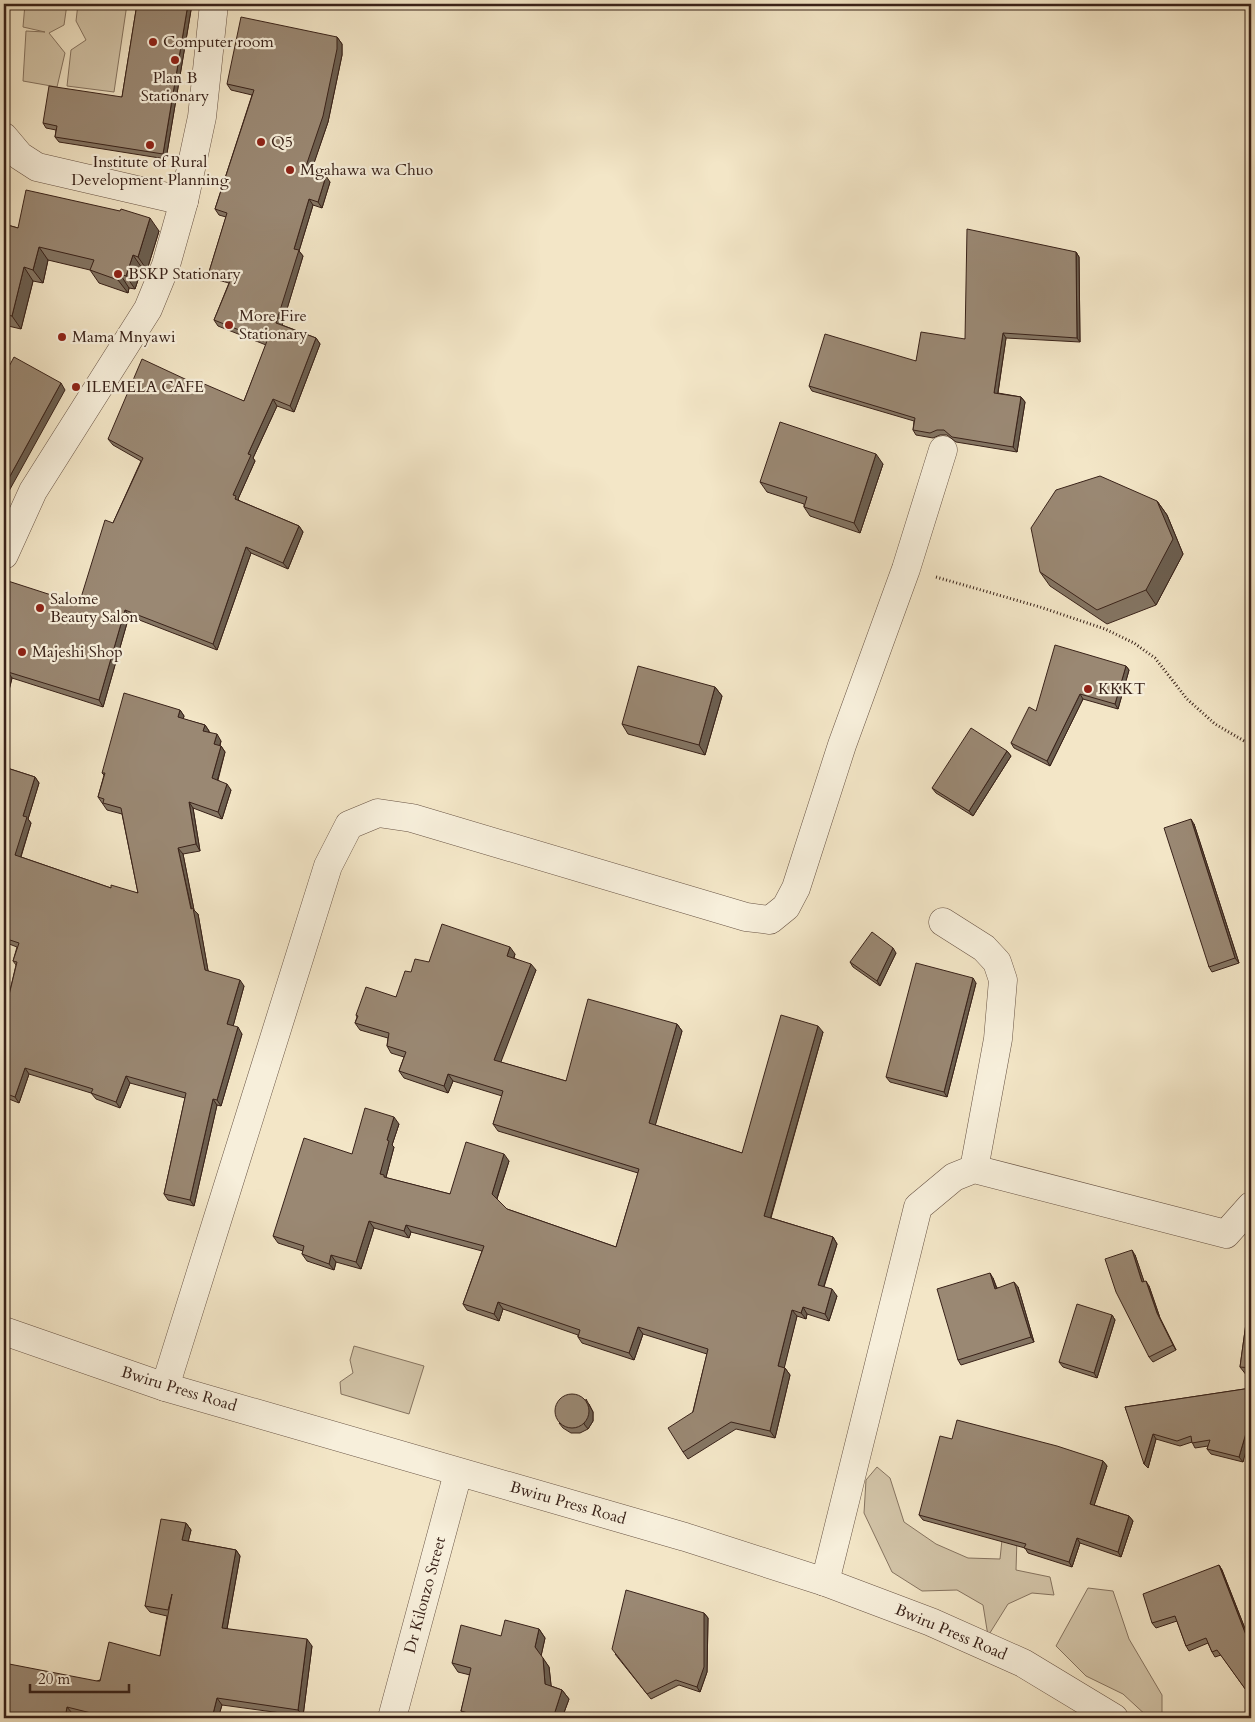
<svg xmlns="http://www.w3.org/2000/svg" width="1255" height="1722" viewBox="0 0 1255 1722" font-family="Cardo,serif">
	<rect width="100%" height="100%" fill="#f3e6c7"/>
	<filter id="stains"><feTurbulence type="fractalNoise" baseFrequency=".004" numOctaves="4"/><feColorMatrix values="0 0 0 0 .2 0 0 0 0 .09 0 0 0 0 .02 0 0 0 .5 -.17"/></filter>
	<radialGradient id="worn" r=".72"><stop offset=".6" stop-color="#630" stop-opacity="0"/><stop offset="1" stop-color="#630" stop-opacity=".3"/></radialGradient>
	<!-- green -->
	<g fill="#d3c5a9" stroke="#867461">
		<path d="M25 4H67L64 25 49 33 65 53 57 87 23 81 26 31 45 32 23 27Z"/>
		<path d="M78 4H127L114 92 67 86 71 50 86 40 76 21Z"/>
		<path d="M354 1346 424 1366 409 1414 341 1394 340 1382 353 1373 350 1360Z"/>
		<path d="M877 1467 890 1478 904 1522 936 1544 968 1558 1000 1559 1006 1501 1017 1538 1016 1570 1050 1577 1054 1595 1032 1593 1008 1604 988 1636 983 1605 957 1590 922 1591 892 1572 864 1513 866 1480Z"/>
		<path d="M1088 1588 1113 1591 1129 1639 1162 1695V1718H1149L1123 1694 1086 1676 1056 1646Z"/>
	</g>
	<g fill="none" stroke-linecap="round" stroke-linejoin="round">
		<defs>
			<g id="minor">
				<path d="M4 137 20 156 37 167 184 201"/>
				<path d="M4 555 33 491 148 309 166 265 184 201 202 117 214 4"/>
				<path d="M943 922 984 948 997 962 1003 980 998 1039 974 1169"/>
				<path d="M4 1331 165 1387 685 1537 825 1582 931 1622 1023 1663 1114 1718"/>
				<path d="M165 1387 328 866 349 825 378 813 412 818 746 917 770 920 786 907 796 888 842 745 906 569 943 450"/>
				<path d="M825 1582 918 1207 954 1177 974 1169 1226 1234 1251 1206"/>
				<path d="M392 1718 458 1473"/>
			</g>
		</defs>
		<!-- minor casing -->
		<use href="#minor" stroke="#685344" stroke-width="29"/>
		<!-- path -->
		<path stroke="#392219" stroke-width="3" stroke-dasharray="1 2.5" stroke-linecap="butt" d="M936 577 1040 607 1105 629 1134 643 1155 658 1187 699 1215 724 1251 745"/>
		<!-- minor -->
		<use href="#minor" stroke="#f7efdb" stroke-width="28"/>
	</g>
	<!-- wall -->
	<g fill="#847563" stroke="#392219">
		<path d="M137 4H192L166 159 59 142 55 137 56 130 46 128 43 123 122 97Z"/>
		<path d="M337 37 342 44V55L328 122 311 171 330 182 322 208 313 205 299 251 303 256 282 325 316 338 320 344 294 412 277 406 253 458 255 461 238 499 240 501 299 526 303 532 288 569 251 553 217 650 129 616 103 707 12 678 4 710V596L79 604 113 523 141 461 113 445 108 439 200 386 244 401 266 345 218 326 214 320 229 283 214 279 209 272 226 217 219 215 215 209 252 95 231 90 227 84Z"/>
		<path d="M4 224 18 228 159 231 147 270 142 268 135 289 129 288 128 293 99 283 90 270 48 260 43 283 33 281 21 329 4 325Z"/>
		<path d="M1076 252 1079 257 1080 342 1006 338 998 393 1021 397 1025 402 1017 452 956 442 947 435H940L933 438 916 435 913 430 914 421 812 391 809 386 916 361 965 339Z"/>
		<path d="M883 464 860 533 810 516 804 507V504L767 492 760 482Z"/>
		<path d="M1157 501 1167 515 1183 554 1156 605 1107 624 1050 586 1040 572Z"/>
		<path d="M1126 666 1129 670 1118 709 1083 699 1050 766 1014 748 1011 743 1036 711Z"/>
		<path d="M715 687 722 696 705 755 628 734 622 724Z"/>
		<path d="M180 710 184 716 183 719 205 725 209 731V732L221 741 220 746H221L225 752 218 780 231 790 222 819 193 808 200 851 183 854 194 910 198 914 208 971 244 986 233 1026 242 1034 221 1106 217 1105 194 1206 168 1200 164 1194 185 1098 130 1083 120 1108 96 1099 91 1093 29 1074 19 1103 4 1097V1016L16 965 13 961 17 947 4 942V767L35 777 39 783 28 819 31 823 21 857 111 888 138 893 122 814 107 810 98 797 104 775 102 773Z"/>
		<path d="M1007 751 1011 756 973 816 936 793 932 788Z"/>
		<path d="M1194 824 1239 963 1212 972 1209 967Z"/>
		<path d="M896 953 880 986 853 967 850 962Z"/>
		<path d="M515 954 514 958 536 970 500 1062 566 1081 677 1024 682 1031 655 1125 742 1153 823 1032 771 1218 833 1237 837 1244 824 1287 837 1296 829 1321 807 1314 806 1319 797 1316 784 1367 785 1368 790 1375 775 1438 736 1429 688 1459 683 1452 707 1354 643 1334 634 1360 582 1343 578 1337V1335L503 1309 499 1321 467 1310 463 1304 482 1251 411 1232 409 1238 374 1228 361 1269 336 1262 334 1270 307 1261 302 1254 303 1251 278 1243 273 1236 352 1154 399 1124 392 1145 394 1147 386 1177 387 1178 450 1194 509 1161 497 1199 507 1209 616 1247 638 1173 498 1131 493 1124 502 1096 453 1081 448 1093 404 1078 399 1071 404 1057 391 1053 387 1046 388 1038 360 1030 355 1023 357 1017 356 1015 396 997 411 972 429 962Z"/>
		<path d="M976 983 947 1097 890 1082 886 1077Z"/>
		<path d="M1135 1255 1144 1282 1149 1286 1160 1318 1176 1350 1153 1362 1149 1357Z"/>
		<path d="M993 1278 997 1288 1018 1287 1034 1342 961 1365 958 1360Z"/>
		<path d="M1251 1287V1377L1247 1376 1240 1367Z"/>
		<path d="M1112 1315 1115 1320 1097 1378 1063 1367 1059 1362Z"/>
		<path d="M1251 1388 1243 1462 1211 1454 1207 1449 1208 1446 1195 1448 1192 1442 1180 1446 1156 1439 1148 1468 1125 1407Z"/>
		<path d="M589 1404 593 1412V1421L588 1429 580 1433H571L563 1428 559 1423Z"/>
		<path d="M952 1439 1103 1461 1107 1466 1094 1505 1129 1516 1133 1521 1121 1557 1080 1543 1072 1567 1028 1553 1025 1548 923 1520 919 1515Z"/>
		<path d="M186 1523 191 1530 188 1541 236 1550 240 1556 227 1629 312 1646 303 1716 222 1705 218 1718H90L72 1713 71 1718H4L160 1656 167 1616 150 1612 145 1606Z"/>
		<path d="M1219 1565 1222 1570 1251 1644V1697L1221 1655 1215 1657 1212 1652 1208 1643 1189 1651 1186 1646 1177 1621 1156 1628 1152 1623Z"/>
		<path d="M704 1613 708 1618 707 1672 700 1692 679 1685 651 1699 615 1654Z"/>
		<path d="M539 1629 545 1638 541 1656 549 1667 551 1686 562 1690 569 1699 562 1718H466L461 1711 470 1675 458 1672 452 1663 501 1636Z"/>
	</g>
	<!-- shaded-wall -->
	<g fill="#6c5f50" stroke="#392219">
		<path d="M188 4H192L166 159 163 154Z"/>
		<path d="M337 37 342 44V55L328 122 310 175 305 169Z"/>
		<path d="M326 176 330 182 322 208 318 202Z"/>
		<path d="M309 199 313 205 299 251 303 256 281 329 276 323 294 249Z"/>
		<path d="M150 218 159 231 147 270 138 257Z"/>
		<path d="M39 247 48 260 43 283 33 270Z"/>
		<path d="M1076 252 1079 257 1080 342 1077 338Z"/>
		<path d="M133 255 142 268 135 289 126 276Z"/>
		<path d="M24 267 33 281 21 329 12 316Z"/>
		<path d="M120 274 129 288 128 293 118 280Z"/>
		<path d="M1003 333 1006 338 997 398 994 393Z"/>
		<path d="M316 338 320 344 294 412 290 406Z"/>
		<path d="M61 383 65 390 4 500V487Z"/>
		<path d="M1021 397 1025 402 1017 452 1013 447Z"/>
		<path d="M273 399 277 406 253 458 255 461 238 499 240 502 239 505 233 495 248 454Z"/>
		<path d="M876 454 883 464 860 533 854 523Z"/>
		<path d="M1157 501 1167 515 1183 554 1156 605 1146 590Z"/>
		<path d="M299 526 303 532 288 569 283 563Z"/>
		<path d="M246 547 251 553 217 650 213 644Z"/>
		<path d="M125 610 129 616 103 707 99 700Z"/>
		<path d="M1126 666 1129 670 1118 709 1115 704Z"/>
		<path d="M8 672 12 678 4 710V688Z"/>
		<path d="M715 687 722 696 705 755 699 745Z"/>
		<path d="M1080 694 1083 699 1050 766 1047 761Z"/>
		<path d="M180 710 184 716 182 724 178 717Z"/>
		<path d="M205 725 209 731 208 737 203 731Z"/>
		<path d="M217 734 221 741 218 751 214 744Z"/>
		<path d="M221 746 225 752 216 785 212 778Z"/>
		<path d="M1007 751 1011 756 973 816 969 811Z"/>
		<path d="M35 777 39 783 28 819 31 823 19 862 15 855 23 816Z"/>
		<path d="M227 784 231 790 222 819 218 812Z"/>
		<path d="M189 802 193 808 200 851 196 844Z"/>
		<path d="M1191 819 1194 824 1239 963 1235 958Z"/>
		<path d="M178 848 183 854 194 910 198 914 209 976 205 970Z"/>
		<path d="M510 947 515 954 512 963 507 956Z"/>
		<path d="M893 948 896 953 880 986 877 981Z"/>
		<path d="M531 964 536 970 499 1067 494 1060Z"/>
		<path d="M973 978 976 983 947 1097 944 1092Z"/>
		<path d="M240 980 244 986 232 1030 227 1024Z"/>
		<path d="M677 1024 682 1031 654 1130 649 1123Z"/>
		<path d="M818 1026 823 1032 769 1223 764 1216Z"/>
		<path d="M238 1027 242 1034 221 1106 217 1100Z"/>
		<path d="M25 1068 29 1074 19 1103 15 1097Z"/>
		<path d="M448 1074 453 1081 448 1093 444 1086Z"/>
		<path d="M126 1076 130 1083 120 1108 116 1102Z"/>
		<path d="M213 1099 217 1105 194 1206 190 1200Z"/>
		<path d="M394 1117 399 1124 392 1145 394 1147 386 1177 389 1182 380 1174 387 1140Z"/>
		<path d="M504 1154 509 1161 496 1201 492 1194Z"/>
		<path d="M369 1221 374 1228 361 1269 356 1262Z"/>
		<path d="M406 1225 411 1232 409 1238 404 1231Z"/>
		<path d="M833 1237 837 1244 822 1292 818 1285Z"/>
		<path d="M1132 1250 1135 1255 1146 1287 1142 1282Z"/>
		<path d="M331 1255 336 1262 334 1270 329 1264Z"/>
		<path d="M990 1273 993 1278 998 1293 995 1289Z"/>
		<path d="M1146 1281 1149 1286 1160 1318 1176 1350 1173 1345 1157 1313Z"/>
		<path d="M1014 1282 1018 1287 1034 1342 1031 1337Z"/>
		<path d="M832 1289 837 1296 829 1321 825 1314Z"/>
		<path d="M498 1302 503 1309 499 1321 494 1314Z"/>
		<path d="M803 1307 807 1314 806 1319 801 1313Z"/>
		<path d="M792 1310 797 1316 783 1373 778 1366Z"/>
		<path d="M1112 1315 1115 1320 1097 1378 1094 1373Z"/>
		<path d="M638 1327 643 1334 634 1360 629 1353Z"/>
		<path d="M785 1368 790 1375 775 1438 770 1431Z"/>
		<path d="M586 1399 593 1412V1421L588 1429 584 1424Z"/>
		<path d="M1251 1416V1433L1243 1462 1239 1457Z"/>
		<path d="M1153 1434 1156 1439 1148 1468 1144 1464Z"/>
		<path d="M1103 1461 1107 1466 1093 1509 1090 1504Z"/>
		<path d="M1129 1516 1133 1521 1121 1557 1118 1552Z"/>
		<path d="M186 1523 191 1530 187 1547 182 1540Z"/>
		<path d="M1077 1538 1080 1543 1072 1567 1069 1562Z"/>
		<path d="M236 1550 240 1556 226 1634 222 1628Z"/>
		<path d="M1219 1565 1222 1570 1251 1644V1648Z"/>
		<path d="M704 1613 708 1618 707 1672 700 1692 697 1687Z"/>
		<path d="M539 1629 545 1638 541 1656 535 1647Z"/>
		<path d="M307 1639 312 1646 303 1716 298 1710Z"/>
		<path d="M543 1658 549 1667 552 1693 545 1684Z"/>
		<path d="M562 1690 569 1699 562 1718H553Z"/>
		<path d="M217 1698 222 1705 218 1718H212Z"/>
		<path d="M67 1707 72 1713 71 1718H65Z"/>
	</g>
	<!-- building -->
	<g fill="#9a8873" stroke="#392219">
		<path d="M137 4H188L163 154 55 137 57 126 43 123 49 86 122 97Z"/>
		<path d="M241 17 337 37V49L323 116 305 169 326 176 318 202 309 199 294 249 299 250 276 323 316 338 290 406 273 399 248 454 251 455 233 495 236 496 235 499 299 526 283 563 246 547 213 644 125 610 99 700 8 672 4 688V596L8 581 79 604 105 520 113 523 143 458 108 439 142 359 200 386 202 383 244 401 267 341 214 320 231 279 209 272 227 213 215 209 254 90 227 84Z"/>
		<path d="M26 190 120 211 121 209 150 218 138 257 133 255 126 276 120 274 118 280 90 270 94 260 39 247 33 270 24 267 12 316 4 314V224L18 228Z"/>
		<path d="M967 229 1076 252 1077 338 1003 333 994 393 1021 397 1013 447 952 437 944 430H937L930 433 913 430 915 418 809 386 825 334 916 361 921 332 965 339Z"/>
		<path d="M14 357 61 383 4 487V376Z"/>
		<path d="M780 422 876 454 854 523 804 507 807 497 760 482Z"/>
		<path d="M1100 476 1157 501 1173 539 1146 590 1097 610 1040 572 1031 528 1056 490Z"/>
		<path d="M1055 645 1126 666 1115 704 1080 694 1047 761 1011 743 1029 707 1036 711Z"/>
		<path d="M638 666 715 687 699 745 622 724Z"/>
		<path d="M124 693 180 710 178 717 205 725 203 731 217 734 214 744 221 746 212 778 227 784 218 812 189 802 196 844 178 848 191 909 193 908 205 970 240 980 227 1024 238 1027 217 1100 213 1099 190 1200 164 1194 186 1093 126 1076 116 1102 91 1093 93 1089 25 1068 15 1097 4 1093V1016L17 962 13 961 19 943 4 938V767L35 777 23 816 27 817 15 855 111 888V885L138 893 121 808 103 803 104 799 98 797 105 773H102Z"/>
		<path d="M971 728 1007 751 969 811 932 788Z"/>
		<path d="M1191 819 1235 958 1209 967 1164 828Z"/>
		<path d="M442 924 510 947 507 956 531 964 494 1060 566 1081 588 999 677 1024 649 1123 742 1153 781 1015 818 1026 764 1216 833 1237 818 1285 832 1289 825 1314 803 1307 801 1313 792 1310 778 1366 785 1368 770 1431 731 1422 683 1452 668 1428 693 1412 708 1349 638 1327 629 1353 578 1337 580 1330 498 1302 494 1314 463 1304 484 1246 406 1225 404 1231 369 1221 356 1262 331 1255 329 1264 302 1254 304 1246 273 1236 304 1138 352 1154 365 1108 394 1117 387 1140 389 1141 380 1174 384 1175V1177L450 1194 466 1142 504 1154 492 1194 507 1209 616 1247 639 1169 493 1124 503 1091 448 1074 444 1086 399 1071 406 1052 387 1046 389 1033 355 1023 358 1016 356 1015 366 987 396 997 405 971 411 972 415 959 429 962Z"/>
		<path d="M872 932 893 948 877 981 850 962Z"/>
		<path d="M916 963 973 978 944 1092 886 1077Z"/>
		<path d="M1132 1250 1142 1282 1146 1281 1157 1313 1173 1345 1149 1357 1116 1292 1105 1259Z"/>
		<path d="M990 1273 995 1289 1014 1282 1031 1337 958 1360 937 1289Z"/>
		<path d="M1251 1287V1368L1240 1367Z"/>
		<path d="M1077 1304 1112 1315 1094 1373 1059 1362Z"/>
		<path d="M1251 1388V1416L1239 1457 1207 1449 1210 1440 1192 1443 1191 1436 1177 1441 1153 1434 1144 1464 1125 1407Z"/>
		<circle cx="572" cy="1411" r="17"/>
		<path d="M957 1420 1057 1446 1103 1461 1090 1504 1129 1516 1118 1552 1077 1538 1069 1562 1024 1548 1026 1544 919 1515 940 1436 952 1439Z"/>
		<path d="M161 1519 186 1523 182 1540 236 1550 222 1628 307 1639 298 1710 217 1698 212 1718H111L67 1707 65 1718H4V1663L97 1681H100L109 1642 160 1656 172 1594 168 1610 145 1606Z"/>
		<path d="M1219 1565 1251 1648V1697L1217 1650 1212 1652 1206 1638 1186 1646 1175 1616 1152 1623 1143 1594Z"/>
		<path d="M626 1590 704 1613V1667L697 1687 676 1680 647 1694 612 1649Z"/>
		<path d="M505 1620 539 1629 535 1647 543 1658 545 1684 562 1690 553 1718H467L468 1713 461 1711 471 1668 452 1663 461 1625 501 1636Z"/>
		<path d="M896 1715 903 1718H895Z"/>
	</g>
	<!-- markers -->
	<g fill="#8f2418" stroke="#f7efdb" stroke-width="2">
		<circle cx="153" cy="42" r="5"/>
		<circle cx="175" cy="60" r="5"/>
		<circle cx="261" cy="142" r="5"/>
		<circle cx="150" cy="145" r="5"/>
		<circle cx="290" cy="170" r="5"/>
		<circle cx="118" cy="274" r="5"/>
		<circle cx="229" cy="325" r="5"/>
		<circle cx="62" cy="337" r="5"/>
		<circle cx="76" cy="387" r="5"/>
		<circle cx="40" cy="608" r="5"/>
		<circle cx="22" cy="652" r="5"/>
		<circle cx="1088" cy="689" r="5"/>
	</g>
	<g text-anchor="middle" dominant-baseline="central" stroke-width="4.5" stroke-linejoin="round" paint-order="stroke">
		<!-- poi labels -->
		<g font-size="16" fill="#392219" stroke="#f7efdb" text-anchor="start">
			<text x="163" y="42">Computer room</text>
			<text x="175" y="78" text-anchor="middle">Plan B<tspan x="175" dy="18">Stationary</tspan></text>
			<text x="271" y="142">Q5</text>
			<text x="150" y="162" text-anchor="middle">Institute of Rural<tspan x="150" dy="18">Development Planning</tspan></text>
			<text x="300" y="170">Mgahawa wa Chuo</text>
			<text x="128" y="274">BSKP Stationary</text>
			<text x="239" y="316">More Fire<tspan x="239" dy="18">Stationary</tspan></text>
			<text x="72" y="337">Mama Mnyawi</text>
			<text x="86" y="387">ILEMELA CAFE</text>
			<text x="50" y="599">Salome<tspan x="50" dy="18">Beauty Salon</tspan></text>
			<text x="32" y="652">Majeshi Shop</text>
			<text x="1098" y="689">KKKT</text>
		</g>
		<!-- street labels -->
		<g font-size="16" fill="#392219" stroke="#f7efdb">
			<text transform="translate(179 1389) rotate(17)">Bwiru Press Road</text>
			<text transform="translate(568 1503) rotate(16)">Bwiru Press Road</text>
			<text transform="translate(425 1595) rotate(-75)">Dr Kilonzo Street</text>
			<text transform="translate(951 1632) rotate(23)">Bwiru Press Road</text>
		</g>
	</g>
	<!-- margin -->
	<rect width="1255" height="1722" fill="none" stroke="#f3e6c7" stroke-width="20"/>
	<rect x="5" y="5" width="1245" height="1712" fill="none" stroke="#392219" stroke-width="2.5"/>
	<rect x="10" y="10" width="1235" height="1702" fill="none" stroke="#392219"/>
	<!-- scale -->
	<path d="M30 1684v8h99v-8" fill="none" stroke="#392219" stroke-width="2.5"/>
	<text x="38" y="1684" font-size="15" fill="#392219" stroke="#f7efdb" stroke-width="4" paint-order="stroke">20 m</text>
	<rect width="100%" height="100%" filter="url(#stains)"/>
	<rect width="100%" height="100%" fill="url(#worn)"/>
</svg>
